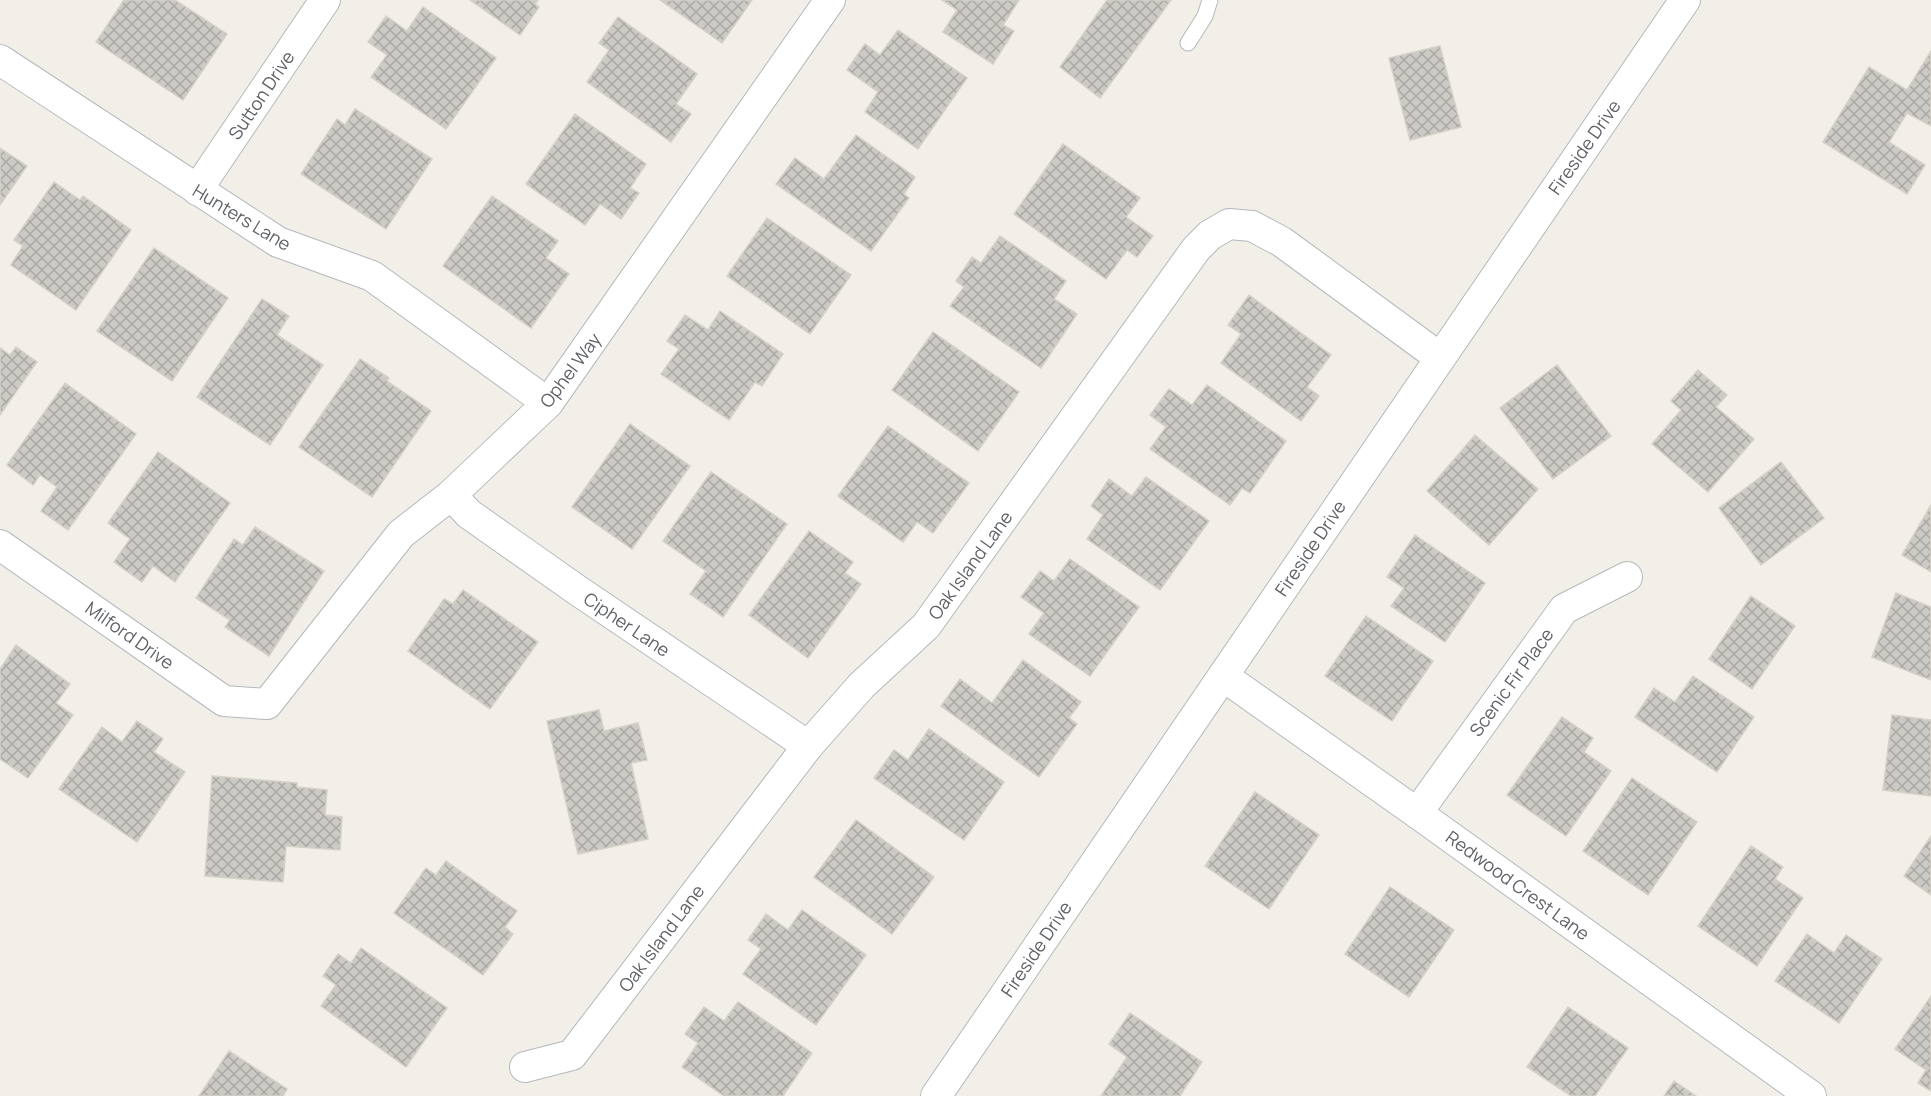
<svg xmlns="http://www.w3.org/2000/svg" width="1931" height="1096" viewBox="0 0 1931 1096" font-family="Manrope,sans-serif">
	<defs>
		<pattern id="building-cross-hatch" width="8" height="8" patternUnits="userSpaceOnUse" patternTransform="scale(1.5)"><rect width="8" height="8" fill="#cccac5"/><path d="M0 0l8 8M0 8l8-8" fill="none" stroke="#a9a8a4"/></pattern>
	</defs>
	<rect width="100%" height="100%" fill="#f1efe8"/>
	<!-- building -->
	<g fill="url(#building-cross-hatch)" stroke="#d6d1c6" stroke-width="1.5">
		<path d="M124 0H175L227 34 183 100 96 42Z"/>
		<path d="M470 0H538L535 4 539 7 520 35Z"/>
		<path d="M660 0H752L722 43Z"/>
		<path d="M942 0H1019L1003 25 1014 31 993 64 943 32 957 10Z"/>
		<path d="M1107 0H1171L1100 98 1060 67Z"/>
		<path d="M423 7 496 58 446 129 371 77 387 55 368 42 386 16 407 31Z"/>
		<path d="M618 17 697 74 676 104 691 114 671 142 587 82 609 50 599 43Z"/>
		<path d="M898 30 967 78 918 149 865 112 878 92 847 70 865 44 880 55Z"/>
		<path d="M1440 46 1461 127 1410 140 1389 58Z"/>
		<path d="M1931 51V126L1907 113 1889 142 1925 165 1907 194 1823 142 1869 67 1907 90Z"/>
		<path d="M355 109 432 159 386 229 301 174 337 119 345 125Z"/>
		<path d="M575 114 646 164 630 188 639 193 621 219 600 204 585 225 526 184Z"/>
		<path d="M856 135 915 177 904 194 909 198 871 251 776 184 795 158 824 179Z"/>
		<path d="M1063 144 1140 198 1126 217 1153 236 1137 257 1127 250 1106 279 1014 214Z"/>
		<path d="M0 148 27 166 0 205Z"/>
		<path d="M54 182 80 200 83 196 131 230 76 310 11 265 23 246 14 240Z"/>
		<path d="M492 196 558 241 546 258 569 274 531 328 443 266Z"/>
		<path d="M767 218 851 275 810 334 727 276Z"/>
		<path d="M1000 236 1066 281 1054 299 1077 314 1041 368 950 306 964 287 956 281 972 257 981 263Z"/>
		<path d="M154 248 228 298 172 381 97 331Z"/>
		<path d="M1249 295 1331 355 1307 387 1319 396 1301 421 1221 363 1241 334 1228 325Z"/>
		<path d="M262 299 289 316 277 335 323 365 270 445 197 397Z"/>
		<path d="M720 311 783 354 762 386 755 382 729 420 661 374 679 349 667 341 685 315 708 330Z"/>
		<path d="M933 332 1019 392 978 451 892 390Z"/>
		<path d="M16 347 37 362 0 415V348L10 355Z"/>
		<path d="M360 359 389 378 387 381 431 411 372 497 299 447Z"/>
		<path d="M1557 365 1611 436 1553 479 1500 408Z"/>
		<path d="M1698 370 1727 395 1716 407 1754 439 1708 492 1652 444 1681 410 1671 401Z"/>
		<path d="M65 383 136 434 68 530 41 511 57 487 40 475 33 485 7 465Z"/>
		<path d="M1207 385 1286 441 1250 493 1242 488 1230 505 1150 449 1166 427 1150 415 1169 389 1192 405Z"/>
		<path d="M630 424 690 466 632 549 572 507Z"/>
		<path d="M888 426 969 483 933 533 917 522 903 542 838 496Z"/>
		<path d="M1475 435 1538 489 1489 545 1427 491Z"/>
		<path d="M158 452 230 503 175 582 153 566 142 582 114 562 130 539 108 523Z"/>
		<path d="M1781 462 1824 518 1761 565 1719 508Z"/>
		<path d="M711 472 787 524 723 617 690 594 706 571 663 541Z"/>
		<path d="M1146 477 1209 521 1160 590 1087 539 1103 515 1091 506 1109 479 1132 496Z"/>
		<path d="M1931 505V572L1902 555Z"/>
		<path d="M255 527 324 571 269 656 225 627 230 620 196 598 234 539 243 545Z"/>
		<path d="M809 531 853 562 845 573 861 584 808 658 749 615Z"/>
		<path d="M1415 535 1485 583 1445 642 1391 606 1404 588 1387 577Z"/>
		<path d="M1070 559 1139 607 1090 676 1029 634 1044 613 1021 597 1040 571 1054 581Z"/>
		<path d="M463 590 538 642 490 709 408 651 444 599 453 604Z"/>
		<path d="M1896 593 1931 607V680L1872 657Z"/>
		<path d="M1751 596 1795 626 1752 689 1709 659Z"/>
		<path d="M1366 616 1433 661 1392 721 1325 676Z"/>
		<path d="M16 645 70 684 56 703 73 715 28 778 0 759V669Z"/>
		<path d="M1023 660 1081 702 1069 718 1077 724 1039 777 941 706 960 679 992 703Z"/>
		<path d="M1693 676 1754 717 1717 772 1635 717 1654 688 1675 702Z"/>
		<path d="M599 710 604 731 638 723 647 760 631 763 648 839 578 854 547 721Z"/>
		<path d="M1892 715 1931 720V796L1883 790Z"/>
		<path d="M1562 717 1593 738 1584 752 1611 771 1566 836 1507 795Z"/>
		<path d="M137 721 163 739 154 752 185 772 137 842 59 789 102 727 122 742Z"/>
		<path d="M929 729 1004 782 964 840 874 778 894 750 908 760Z"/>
		<path d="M212 776 297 783V787L327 790 325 815 342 817 340 850 286 846 283 882 205 876Z"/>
		<path d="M1632 778 1697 822 1648 895 1583 851Z"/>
		<path d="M1255 792 1319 835 1269 909 1205 866Z"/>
		<path d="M856 820 934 877 892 934 814 877Z"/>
		<path d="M1931 836V895L1904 876Z"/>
		<path d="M1751 846 1783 867 1775 879 1803 898 1757 966 1698 926Z"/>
		<path d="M446 861 517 911 505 927 513 934 483 975 394 913 426 868 436 875Z"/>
		<path d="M1390 887 1454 930 1409 997 1345 954Z"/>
		<path d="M802 910 866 955 816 1025 743 974 761 949 748 940 766 914 788 930Z"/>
		<path d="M1807 934 1834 953 1846 935 1882 959 1839 1023 1775 981Z"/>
		<path d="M361 948 447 1008 406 1067 321 1006 336 985 323 976 338 954 351 963Z"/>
		<path d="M1931 996V1091L1918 1083 1926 1070 1895 1049Z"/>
		<path d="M738 1002 812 1053 783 1096H724L682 1067 698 1043 685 1034 704 1007 724 1021Z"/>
		<path d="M1568 1007 1628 1048 1595 1096H1571L1527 1067Z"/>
		<path d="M1130 1013 1202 1062 1180 1096H1101L1127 1057 1109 1044Z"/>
		<path d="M229 1051 287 1089 283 1096H199Z"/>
		<path d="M1674 1081 1696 1096H1664Z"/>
	</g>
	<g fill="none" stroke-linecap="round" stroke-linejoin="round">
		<defs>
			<path id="service" d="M1188 43 1205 16 1210 0"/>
			<g id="minor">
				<path d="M0 60 278 242 372 276 548 403"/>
				<path d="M197 190 325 0"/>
				<path d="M451 495 469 514 577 590 808 746"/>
				<path d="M0 545 224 701 267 704 401 534 451 495 548 403 830 0"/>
				<path d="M1223 676 1417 813 1811 1096"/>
				<path d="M1417 813 1564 609 1627 577"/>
				<path d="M525 1067 572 1055 808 746 862 685 926 626 1196 249 1210 235 1229 224 1252 226 1282 242 1439 357"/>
				<path d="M936 1096 1685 0"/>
			</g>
		</defs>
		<!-- service casing -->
		<use href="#service" stroke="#b5b8bc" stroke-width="17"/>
		<!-- minor casing -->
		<use href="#minor" stroke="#b5b8bc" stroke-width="32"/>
		<!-- service -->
		<use href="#service" stroke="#fff" stroke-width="15"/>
		<!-- minor -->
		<use href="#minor" stroke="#fff" stroke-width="30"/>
	</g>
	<g text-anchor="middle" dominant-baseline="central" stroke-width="5" stroke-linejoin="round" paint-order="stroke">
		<!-- street labels -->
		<g font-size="18" fill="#5f6368" stroke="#fff">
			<text transform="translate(261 95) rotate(-56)">Sutton Drive</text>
			<text transform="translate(1584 147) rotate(-55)">Fireside Drive</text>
			<text transform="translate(242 217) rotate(31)">Hunters Lane</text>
			<text transform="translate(570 370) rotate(-53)">Ophel Way</text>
			<text transform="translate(1310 548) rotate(-56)">Fireside Drive</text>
			<text transform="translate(970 565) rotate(-54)">Oak Island Lane</text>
			<text transform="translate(627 624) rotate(34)">Cipher Lane</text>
			<text transform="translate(130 635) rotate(35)">Milford Drive</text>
			<text transform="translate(1511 682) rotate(-54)">Scenic Fir Place</text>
			<text transform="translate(1518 885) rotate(36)">Redwood Crest Lane</text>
			<text transform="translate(661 938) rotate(-53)">Oak Island Lane</text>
			<text transform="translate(1036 949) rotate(-56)">Fireside Drive</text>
		</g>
	</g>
</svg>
